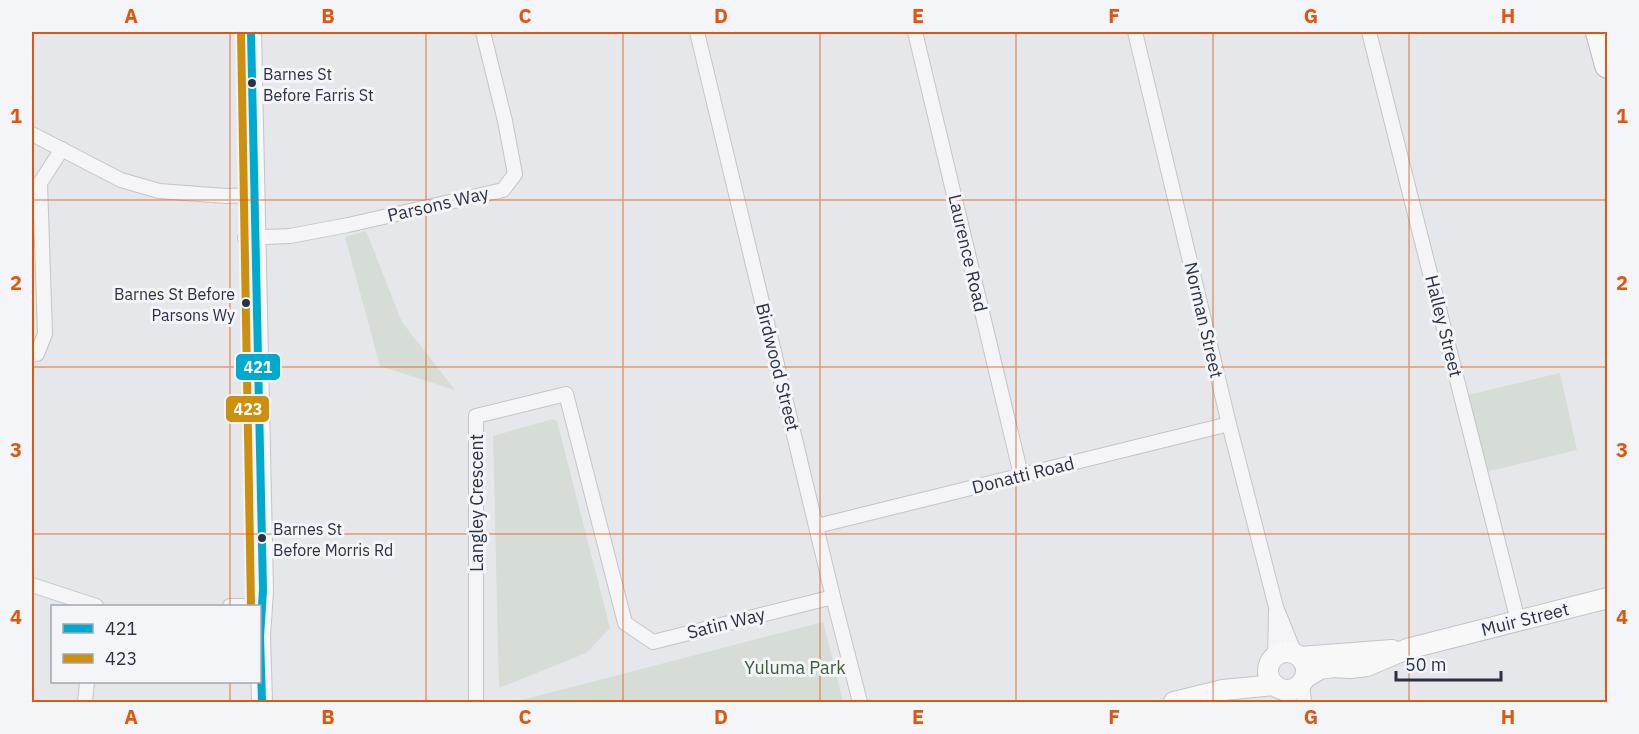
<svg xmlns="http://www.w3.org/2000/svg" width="1639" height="734" viewBox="0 0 1639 734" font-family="'IBM Plex Sans',sans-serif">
	<rect width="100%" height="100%" fill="#e6e7ea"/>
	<!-- green -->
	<g fill="#d5ddd6">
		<path d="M366 231 402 322 455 390 380 366 345 237Z"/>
		<path d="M1560 373 1577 450 1481 473 1465 399 1468 395Z"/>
		<path d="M553 419 557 421 610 628 586 653 499 688 493 436Z"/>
		<path d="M823 622 843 702H514Z"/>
	</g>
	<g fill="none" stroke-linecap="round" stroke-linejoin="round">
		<defs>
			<g id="street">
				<path d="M697 32 833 597 860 702"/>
				<path d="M915 32 1021 475"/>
				<path d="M1135 32 1229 424 1276 607 1295 654"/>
				<path d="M1369 32 1518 621"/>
				<path d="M32 134 121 180 159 191 226 196 255 195"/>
				<path d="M245 238 290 236 348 225 503 190 515 174 505 121 483 32"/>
				<path d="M32 355 37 354 45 334 40 183 62 149"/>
				<path d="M817 526 1229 424"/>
				<path d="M32 585 96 606"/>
				<path d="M230 606H261"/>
				<path d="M1275 657 1276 612"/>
				<path d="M1302 683 1304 702"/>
				<path d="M1283 690 1290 702"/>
				<path d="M85 702 87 682"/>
				<path d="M476 702V416L566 394 625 623 653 642 833 597"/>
			</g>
			<g id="secondary">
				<path d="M251 32 263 590 260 637 262 702"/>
				<circle cx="1287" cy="671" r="19"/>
				<path d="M1300 657 1392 650"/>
				<path d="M1305 678 1320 669 1333 667 1350 668 1367 666 1407 649 1608 598"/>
				<path d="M1174 702 1223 690 1275 685"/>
			</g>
			<path id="highway" d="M1599 32 1608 65"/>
		</defs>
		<!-- street casing -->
		<use href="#street" stroke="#c3c4c8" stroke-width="16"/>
		<!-- secondary casing -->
		<use href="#secondary" stroke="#c3c4c8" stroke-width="22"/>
		<!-- highway casing -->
		<use href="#highway" stroke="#b8babf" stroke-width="28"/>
		<!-- street -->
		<use href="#street" stroke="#f5f5f7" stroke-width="14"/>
		<!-- secondary -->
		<use href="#secondary" stroke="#f8f8f8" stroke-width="20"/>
		<!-- highway -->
		<use href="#highway" stroke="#f8f8f8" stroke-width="26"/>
		<defs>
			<path id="bus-1" d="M251 32 263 590 260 637 262 702"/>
			<path id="bus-2" d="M241 32 251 606"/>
		</defs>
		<!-- bus-1 casing -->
		<use href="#bus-1" stroke="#f4f5f9" stroke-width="12"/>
		<!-- bus-2 casing -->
		<use href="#bus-2" stroke="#f4f5f9" stroke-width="12"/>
		<!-- bus-1 -->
		<use href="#bus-1" stroke="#00a9ce" stroke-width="8"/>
		<!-- bus-2 -->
		<use href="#bus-2" stroke="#ce8f0e" stroke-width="8"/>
	</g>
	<!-- grid -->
	<path fill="none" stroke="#df570f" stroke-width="1.5" stroke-opacity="0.55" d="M230 32V606M426 32V702M623 32V702M820 32V702M1016 32V702M1213 32V702M1409 32V702M32 200H1608M32 367H1608M32 534H1608M230 682V702"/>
	<!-- markers -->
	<g fill="#2c3144" stroke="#f4f5f9" stroke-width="2">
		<circle cx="252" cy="83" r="5"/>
		<circle cx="246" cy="303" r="5"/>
		<circle cx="262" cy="538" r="5"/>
	</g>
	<g text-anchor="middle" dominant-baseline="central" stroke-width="6" stroke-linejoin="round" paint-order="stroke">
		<!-- bus labels -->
		<g font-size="16" fill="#2c3144" stroke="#f4f5f9" text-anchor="start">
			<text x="263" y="74">Barnes St<tspan x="263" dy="21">Before Farris St</tspan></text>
			<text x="235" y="294" text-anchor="end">Barnes St Before<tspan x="235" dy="21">Parsons Wy</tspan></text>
			<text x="273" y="529">Barnes St<tspan x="273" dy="21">Before Morris Rd</tspan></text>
		</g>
		<!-- street labels -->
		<g font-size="18" fill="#2c3144" stroke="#f4f5f9">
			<text transform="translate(438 204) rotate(-13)">Parsons Way</text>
			<text transform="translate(968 253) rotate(77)">Laurence Road</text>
			<text transform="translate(1204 320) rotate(77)">Norman Street</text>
			<text transform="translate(1444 326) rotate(76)">Halley Street</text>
			<text transform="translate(778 367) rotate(76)">Birdwood Street</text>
			<text transform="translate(1023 475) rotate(-14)">Donatti Road</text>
			<text transform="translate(476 503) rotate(-90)">Langley Crescent</text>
			<text transform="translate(1525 619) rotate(-14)">Muir Street</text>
			<text transform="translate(726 623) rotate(-14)">Satin Way</text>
		</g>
		<!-- park labels -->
		<g font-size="18" fill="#3a5f39" stroke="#f4f5f9">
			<text x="795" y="667">Yuluma Park</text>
		</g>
	</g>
	<g stroke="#f4f5f9" stroke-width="2">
		<rect x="235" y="353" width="46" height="28" rx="6" fill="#00a9ce"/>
		<rect x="225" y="395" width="45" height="28" rx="6" fill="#ce8f0e"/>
	</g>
	<g font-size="16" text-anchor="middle" font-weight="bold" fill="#fff">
		<text x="258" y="373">421</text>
		<text x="248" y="415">423</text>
	</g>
	<!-- border -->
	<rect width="1639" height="734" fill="none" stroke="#f4f5f9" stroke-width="66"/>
	<!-- legend -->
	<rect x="51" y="605" width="210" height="78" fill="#f4f5f9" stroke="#a4a7b1" stroke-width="1.5"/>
	<rect x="63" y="624" width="30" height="9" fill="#00a9ce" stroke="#a4a7b1" stroke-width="1.5"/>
	<text x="105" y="635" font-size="18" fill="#2c3144">421</text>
	<rect x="63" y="654" width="30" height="9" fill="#ce8f0e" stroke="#a4a7b1" stroke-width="1.5"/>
	<text x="105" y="665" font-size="18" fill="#2c3144">423</text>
	<!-- scale -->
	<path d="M1396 671v9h105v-9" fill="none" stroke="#2c3144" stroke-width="3"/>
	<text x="1405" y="671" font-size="18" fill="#2c3144" stroke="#f4f5f9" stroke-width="4.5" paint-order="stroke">50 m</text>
	<rect x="33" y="33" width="1573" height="668" fill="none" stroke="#df570f" stroke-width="2"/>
	<g font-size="20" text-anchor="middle" font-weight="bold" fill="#df570f">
		<text x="131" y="23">A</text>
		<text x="328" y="23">B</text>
		<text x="525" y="23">C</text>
		<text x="721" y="23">D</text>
		<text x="918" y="23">E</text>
		<text x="1114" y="23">F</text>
		<text x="1311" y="23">G</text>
		<text x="1508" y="23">H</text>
		<text x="16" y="123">1</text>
		<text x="1622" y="123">1</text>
		<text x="16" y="290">2</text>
		<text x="1622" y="290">2</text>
		<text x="16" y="457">3</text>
		<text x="1622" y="457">3</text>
		<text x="16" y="624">4</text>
		<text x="1622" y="624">4</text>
		<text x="131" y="724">A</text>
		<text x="328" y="724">B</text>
		<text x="525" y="724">C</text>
		<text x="721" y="724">D</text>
		<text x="918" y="724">E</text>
		<text x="1114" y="724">F</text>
		<text x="1311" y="724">G</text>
		<text x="1508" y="724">H</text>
	</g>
</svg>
